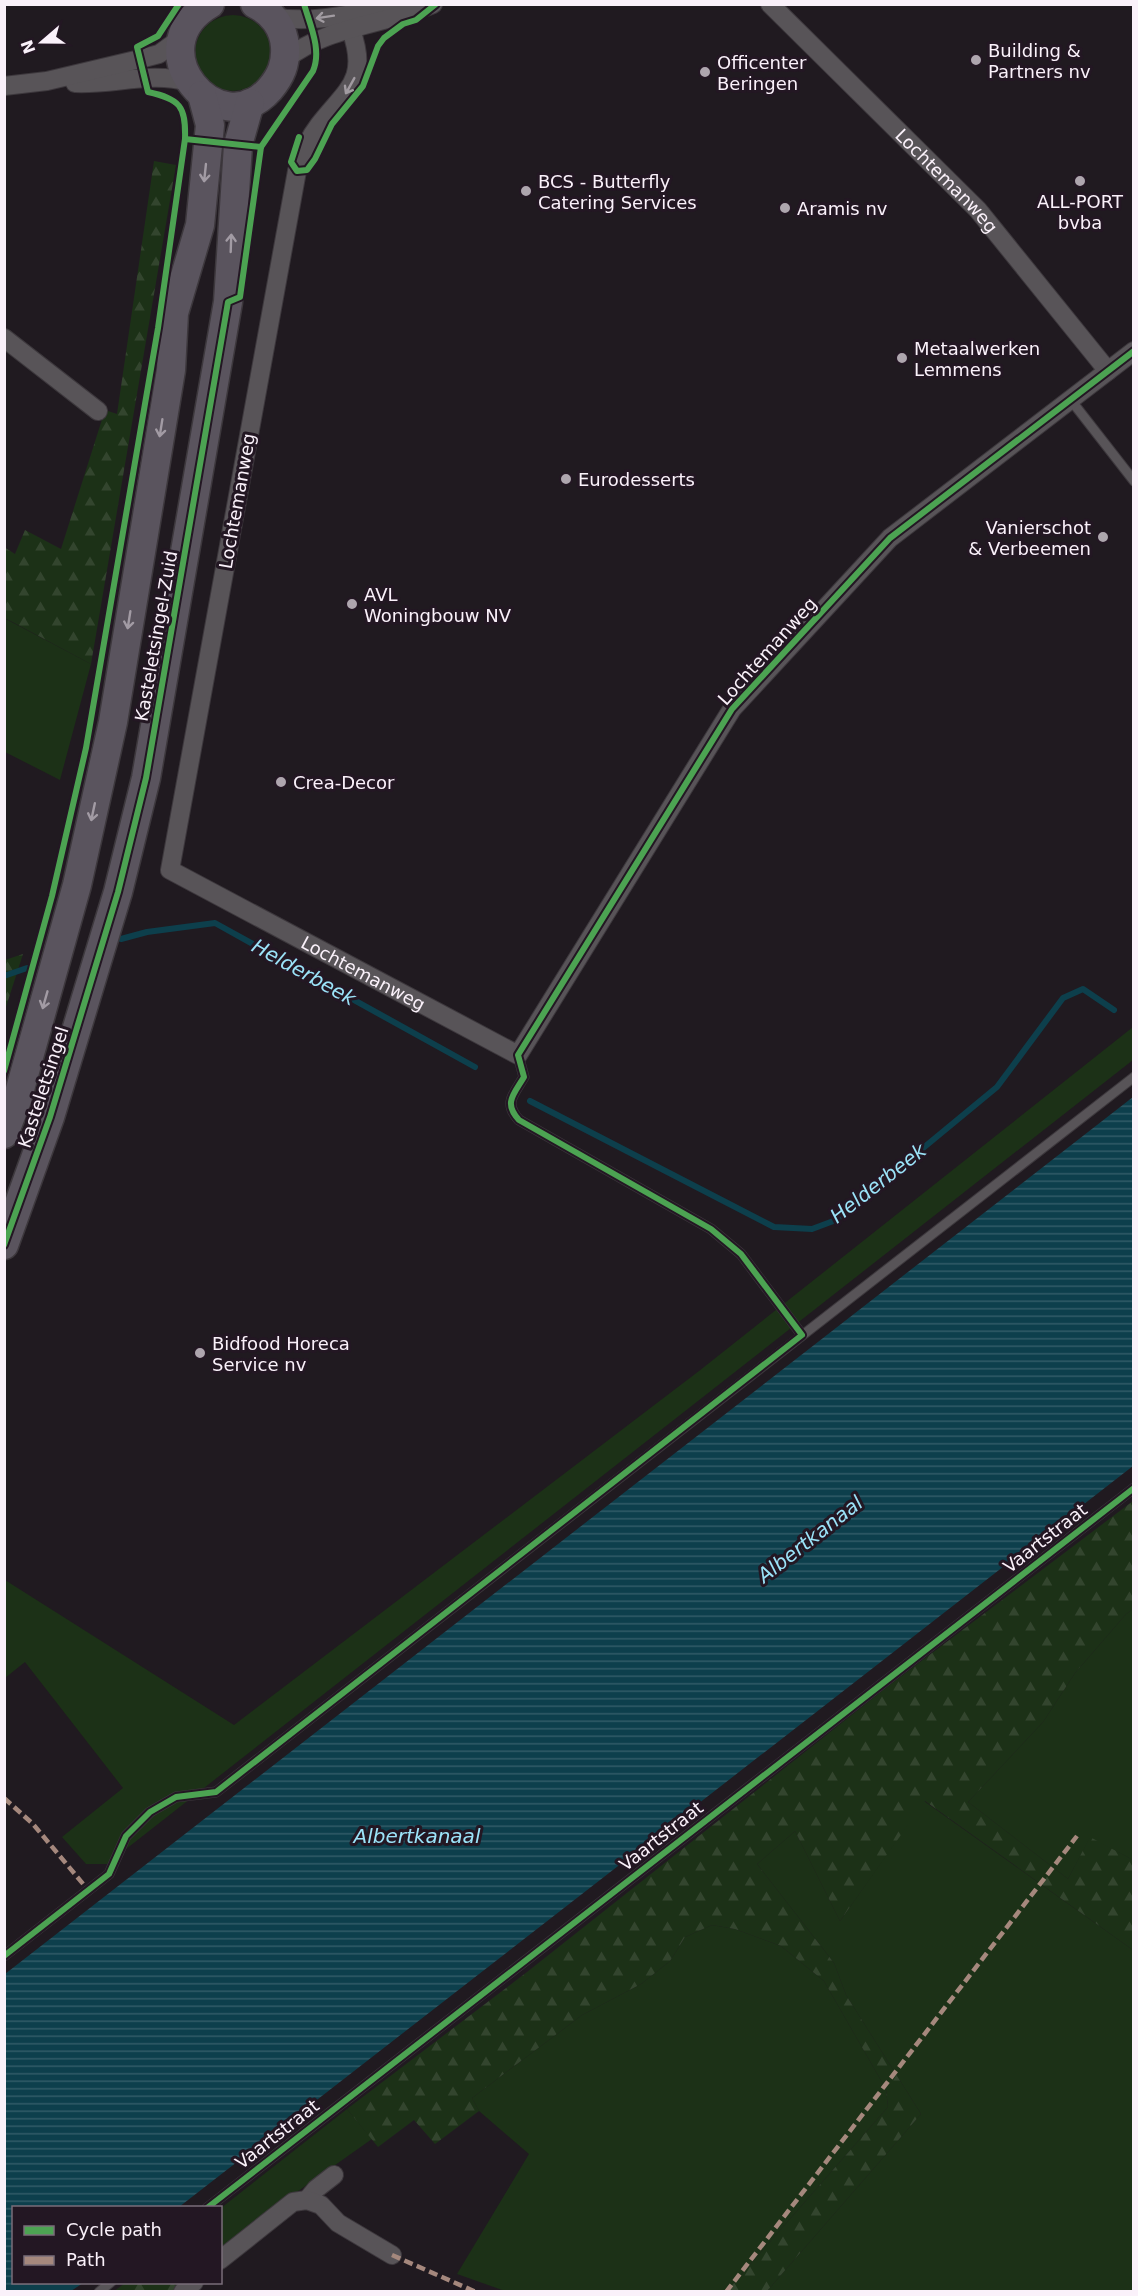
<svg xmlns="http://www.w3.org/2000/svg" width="1138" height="2296" viewBox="0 0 1138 2296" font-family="'DejaVu Sans',sans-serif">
	<defs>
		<pattern id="forest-firs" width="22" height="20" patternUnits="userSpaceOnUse" patternTransform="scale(1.5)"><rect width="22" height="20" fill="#1c3117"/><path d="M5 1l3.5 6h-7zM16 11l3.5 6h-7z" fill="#33452e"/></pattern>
		<pattern id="water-rules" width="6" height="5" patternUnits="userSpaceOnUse" patternTransform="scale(1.5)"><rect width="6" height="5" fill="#0d3f4c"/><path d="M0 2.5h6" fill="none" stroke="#315b67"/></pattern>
	</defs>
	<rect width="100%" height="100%" fill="#201a20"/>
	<!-- grass -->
	<g fill="#1c3117">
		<circle cx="233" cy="53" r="38"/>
		<path d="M4 618 91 664 60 780 5 752Z"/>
		<path d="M1133 1027V1060L107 1864H86L62 1837 123 1788 25 1662 5 1678V1580L234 1725 699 1371Z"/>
		<path d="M1133 1609V1860L1090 1838 1068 1879 968 1802 1043 1722 1075 1673 1126 1614Z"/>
		<path d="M924 1801 1133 1950V2291H767L921 2114 846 1995 834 1963 757 1864 795 1831 840 1921Z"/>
		<path d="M712 1925 735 1929 781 1946 824 1981 886 2089 888 2107 727 2291H505L457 2274 529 2154 479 2111 472 2098 582 2015 641 1984 670 1961 685 1937Z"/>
		<path d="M347 2109 372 2139 287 2199 221 2253V2208Z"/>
	</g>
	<!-- forest -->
	<g fill="url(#forest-firs)">
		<path d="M154 161 176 165 91 664 5 618 4 547 15 554 25 530 61 549 105 410 117 414Z"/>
		<path d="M23 954 5 1010V960Z"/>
		<path d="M1133 1501V1609L1126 1614 1075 1673 1043 1722 968 1802 1068 1879 1090 1837 1133 1860V1950L925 1801 840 1921 795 1831 757 1864 834 1963 846 1995 921 2114 767 2291H727L888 2107 886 2089 824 1981 781 1946 735 1929 712 1925 685 1937 670 1961 641 1984 582 2015 472 2098 479 2111 435 2144 414 2120 378 2147 347 2109 527 1972 887 1687Z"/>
		<path d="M180 2282 182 2285 174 2291 113 2292 125 2283Z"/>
	</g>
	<!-- water -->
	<path fill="url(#water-rules)" d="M1133 1097V1466L179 2207 14 2208V2282L83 2283 71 2291H5V1974Z"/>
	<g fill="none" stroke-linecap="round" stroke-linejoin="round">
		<!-- stream -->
		<g stroke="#0d3f4c" stroke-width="6">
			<path d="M121 939 147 932 215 923 475 1067"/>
			<path d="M4 976 27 968"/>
			<path d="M530 1101 774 1227 812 1229 836 1220 997 1087 1063 998 1083 989 1114 1010"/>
		</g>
		<defs>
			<g id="service">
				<path d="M1070 399 1134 481"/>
				<path d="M518 1055 524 1077C514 1094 503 1103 519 1120L711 1229 741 1254 802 1335"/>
				<path d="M4 1956 109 1874 126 1836 150 1812 176 1797 216 1792 1134 1077"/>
				<path d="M207 2208 1134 1488"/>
				<path d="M99 2292 111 2282"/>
			</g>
			<g id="minor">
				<path id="s1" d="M770 4 978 210 1108 371"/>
				<path d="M274 17C316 25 362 11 404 4"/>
				<path id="s2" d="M351 30C369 80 347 89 319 125 308 139 302 154 297 171L170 870 518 1055 732 709 890 538 1134 351"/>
				<path d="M286 59C327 26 385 25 433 4"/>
				<path d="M75 83C114 85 150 71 189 82"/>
				<path d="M4 86 47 81 140 59 159 54 181 38"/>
				<path d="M4 338 98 411"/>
				<path d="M307 2200 316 2189 334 2175"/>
				<path d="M220 2260 293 2202 307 2200 321 2205 338 2223 392 2255"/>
				<path d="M183 2292 194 2282"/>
			</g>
			<g id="primary">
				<path d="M210 4C135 48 219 147 270 89 281 76 286 64 285 47 284 28 272 12 255 4"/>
				<path d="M4 1134 17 1100 77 885 113 722 171 370 174 313 200 225 210 125 202 95"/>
				<path d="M4 1245 50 1117 118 892 146 778 228 302 238 145 250 103"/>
			</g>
		</defs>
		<!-- service casing -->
		<use href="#service" stroke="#3d383d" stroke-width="11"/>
		<!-- minor casing -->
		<use href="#minor" stroke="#3d383d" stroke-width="20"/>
		<!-- primary casing -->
		<use href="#primary" stroke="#3d383d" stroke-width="31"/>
		<!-- service -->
		<use href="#service" stroke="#585458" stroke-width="9"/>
		<!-- minor -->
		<use href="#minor" stroke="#585458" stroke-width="18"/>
		<!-- primary -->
		<use href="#primary" stroke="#5a545e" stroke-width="28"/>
		<!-- quiet -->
		<g stroke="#a5887d" stroke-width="4.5" stroke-dasharray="9 4.5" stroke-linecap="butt">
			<path d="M4 1798 33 1824 89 1891"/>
			<path d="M392 2255 476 2292"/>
			<path d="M726 2292 1077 1836"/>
		</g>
		<defs>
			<g id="cycleway">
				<path d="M299 137 291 162 297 171 307 170 315 159 332 124 363 86 378 46 384 38 403 24 416 20 436 4"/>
				<path d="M185 139 261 147 313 71C322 50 310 25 304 4"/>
				<path d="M4 1071 52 896 86 748 158 328 185 139C186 106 180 99 148 92L137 47 158 36 179 4"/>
				<path d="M4 1245 50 1117 118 892 146 778 228 302 240 297 261 147"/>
				<path d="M4 1956 109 1874 126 1836 150 1812 176 1797 216 1792 802 1335 741 1254 711 1229 519 1120C503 1103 514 1094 524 1077L518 1055 732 709 890 538 1134 351"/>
				<path d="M207 2208 1134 1488"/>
			</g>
		</defs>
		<!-- cycleway casing -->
		<use href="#cycleway" stroke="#231723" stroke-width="10"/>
		<!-- cycleway -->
		<use href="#cycleway" stroke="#4ca352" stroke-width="6"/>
	</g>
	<!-- one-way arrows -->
	<defs><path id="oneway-shaft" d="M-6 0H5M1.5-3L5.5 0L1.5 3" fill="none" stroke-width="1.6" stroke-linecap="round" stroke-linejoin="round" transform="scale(1.5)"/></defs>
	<g stroke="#a19ba1">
		<use href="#oneway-shaft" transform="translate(325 17) rotate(171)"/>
		<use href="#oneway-shaft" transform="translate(350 86) rotate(119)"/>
	</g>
	<g stroke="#a29ba4">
		<use href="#oneway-shaft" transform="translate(205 173) rotate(96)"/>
		<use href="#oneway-shaft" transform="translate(231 243) rotate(-88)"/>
		<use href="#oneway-shaft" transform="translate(161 428) rotate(99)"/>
		<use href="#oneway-shaft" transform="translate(129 620) rotate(99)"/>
		<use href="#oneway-shaft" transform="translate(93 812) rotate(102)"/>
		<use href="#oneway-shaft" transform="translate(45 1000) rotate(106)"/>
	</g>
	<!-- markers -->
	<g fill="#aea6ae" stroke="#231723" stroke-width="2">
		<circle cx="976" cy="60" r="6"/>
		<circle cx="705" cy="72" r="6"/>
		<circle cx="1080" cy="181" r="6"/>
		<circle cx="526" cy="191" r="6"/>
		<circle cx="785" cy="208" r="6"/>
		<circle cx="902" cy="358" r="6"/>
		<circle cx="566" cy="479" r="6"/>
		<circle cx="1103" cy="537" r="6"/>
		<circle cx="352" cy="604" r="6"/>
		<circle cx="281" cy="782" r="6"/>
		<circle cx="200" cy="1353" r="6"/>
	</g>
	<g text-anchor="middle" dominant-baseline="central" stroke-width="6" stroke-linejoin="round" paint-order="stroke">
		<!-- poi labels -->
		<g font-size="18" fill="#faf1fa" stroke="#231723" text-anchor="start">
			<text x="988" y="50">Building &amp;<tspan x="988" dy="21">Partners nv</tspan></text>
			<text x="717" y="62">Officenter<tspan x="717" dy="21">Beringen</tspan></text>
			<text x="538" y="181">BCS - Butterfly<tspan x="538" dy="21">Catering Services</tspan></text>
			<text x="1080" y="201" text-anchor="middle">ALL-PORT<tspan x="1080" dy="21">bvba</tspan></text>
			<text x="797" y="208">Aramis nv</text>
			<text x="914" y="348">Metaalwerken<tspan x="914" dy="21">Lemmens</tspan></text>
			<text x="578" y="479">Eurodesserts</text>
			<text x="1091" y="527" text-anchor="end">Vanierschot<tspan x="1091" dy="21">&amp; Verbeemen</tspan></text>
			<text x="364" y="594">AVL<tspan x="364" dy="21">Woningbouw NV</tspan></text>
			<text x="293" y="782">Crea-Decor</text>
			<text x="212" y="1343">Bidfood Horeca<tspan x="212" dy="21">Service nv</tspan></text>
		</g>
		<!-- street labels -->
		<g font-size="18" fill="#faf1fa" stroke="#231723">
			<text stroke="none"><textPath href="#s1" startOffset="250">Lochtemanweg</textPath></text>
			<text transform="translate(237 501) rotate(-80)">Lochtemanweg</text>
			<text transform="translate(156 636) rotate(-80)">Kasteletsingel-Zuid</text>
			<text transform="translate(767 651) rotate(-48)">Lochtemanweg</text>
			<text stroke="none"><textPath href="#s2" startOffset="1089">Lochtemanweg</textPath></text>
			<text transform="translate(43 1087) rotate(-72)">Kasteletsingel</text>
			<text transform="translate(1045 1538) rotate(-38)">Vaartstraat</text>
			<text transform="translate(661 1836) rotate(-38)">Vaartstraat</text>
			<text transform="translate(277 2134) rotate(-38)">Vaartstraat</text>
		</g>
		<!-- water labels -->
		<g font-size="20" font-style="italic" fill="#9be3f8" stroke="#231723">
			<text transform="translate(304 972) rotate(29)">Helderbeek</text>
			<text transform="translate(878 1183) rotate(-38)">Helderbeek</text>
			<text transform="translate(810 1539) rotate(-38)">Albertkanaal</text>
			<text x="417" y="1836">Albertkanaal</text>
		</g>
	</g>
	<!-- border -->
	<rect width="1138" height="2296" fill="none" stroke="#faf1fa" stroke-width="12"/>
	<!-- legend -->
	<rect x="12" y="2206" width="210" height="78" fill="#231723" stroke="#796e79" stroke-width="1.5"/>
	<rect x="24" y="2226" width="30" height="9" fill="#4ca352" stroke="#796e79" stroke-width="1.5"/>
	<text x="66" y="2236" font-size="18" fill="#faf1fa">Cycle path</text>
	<rect x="24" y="2256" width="30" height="9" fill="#a5887d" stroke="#796e79" stroke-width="1.5"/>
	<text x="66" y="2266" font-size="18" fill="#faf1fa">Path</text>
	<!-- north arrow -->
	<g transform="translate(42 42) rotate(250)" stroke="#231723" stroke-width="4.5" paint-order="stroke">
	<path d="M0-4.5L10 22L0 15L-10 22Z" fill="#faf1fa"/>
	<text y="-9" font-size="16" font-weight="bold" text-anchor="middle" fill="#faf1fa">N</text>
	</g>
</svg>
